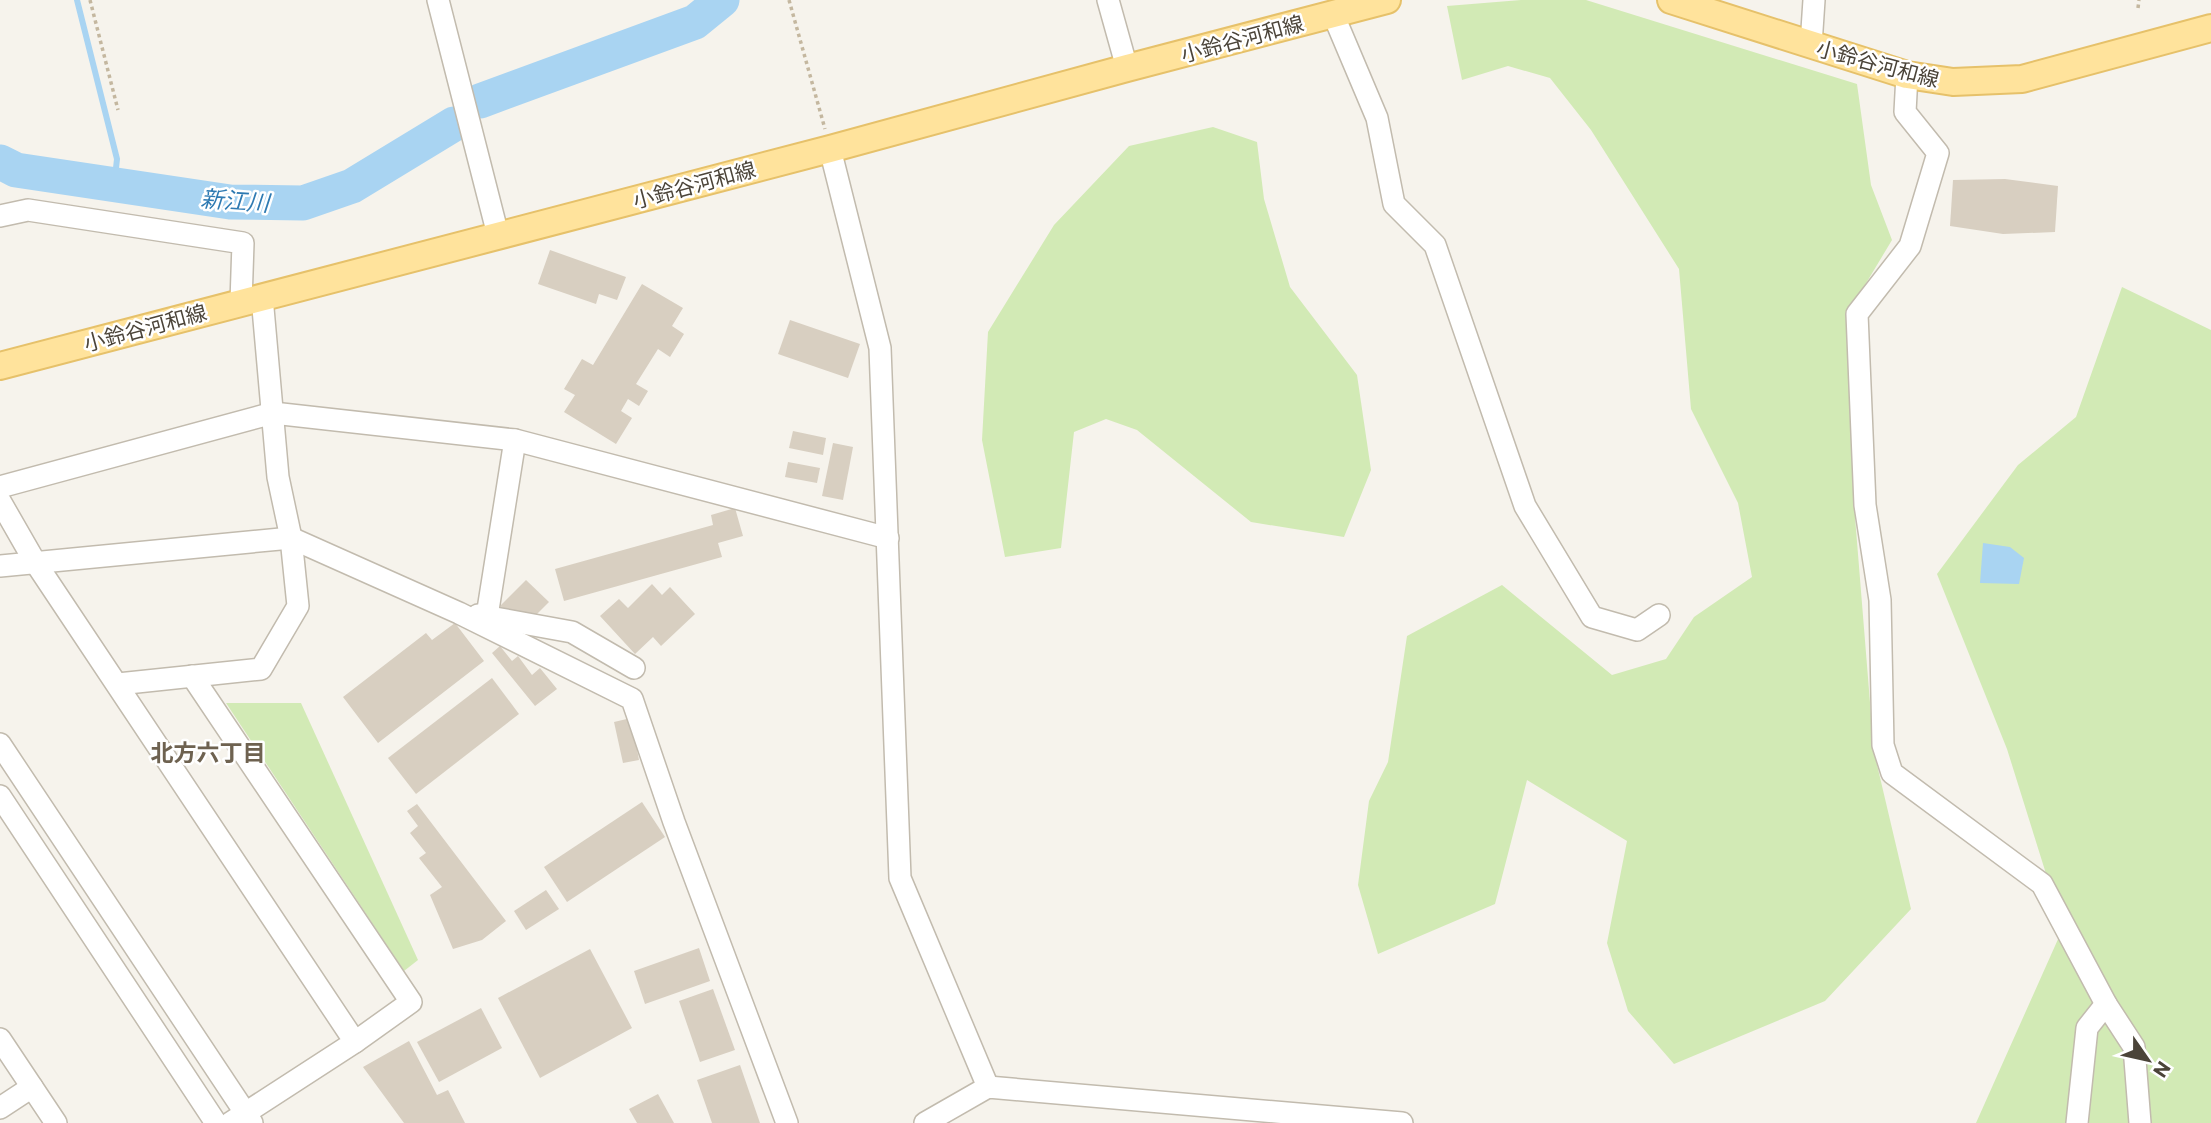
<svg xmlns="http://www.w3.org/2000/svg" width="2211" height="1123" viewBox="0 0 2211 1123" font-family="Commissioner,'Noto Sans JP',sans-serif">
	<rect width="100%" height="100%" fill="#f6f3ec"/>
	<!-- green -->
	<g fill="#d2eab5">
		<path d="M1521 0H1586L1857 84 1871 185 1892 240 1847 315 1855 517 1874 752 1911 909 1825 1001 1674 1064 1628 1011 1607 943 1627 841 1527 780 1495 904 1378 954 1358 885 1369 801 1388 762 1407 636 1502 585 1612 675 1666 659 1694 617 1752 577 1738 503 1691 409 1679 269 1591 130 1550 78 1508 66 1462 80 1447 6Z"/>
		<path d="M1213 127 1257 142 1264 199 1290 287 1357 375 1371 470 1344 537 1251 522 1137 430 1106 419 1074 432 1061 548 1005 557 982 440 988 332 1054 225 1129 146Z"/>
		<path d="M2122 287 2211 330V1123H1976L2063 928 2007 749 1937 574 2018 465 2076 417Z"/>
		<path d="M226 703H301L418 960 404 971Z"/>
	</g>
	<!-- water -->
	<path fill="#a9d4f2" d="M1983 543 2010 547 2024 558 2019 584 1980 583Z"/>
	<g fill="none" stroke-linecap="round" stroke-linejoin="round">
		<!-- stream -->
		<path stroke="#a9d4f2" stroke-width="6" d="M77 0 117 159 114 186"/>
		<!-- river -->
		<g stroke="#a9d4f2" stroke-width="35">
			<path d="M480 101 695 22 722 0"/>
			<path d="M0 162 16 170 230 202 303 203 352 186 454 124"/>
		</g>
	</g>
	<!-- building -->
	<g fill="#d8cfc1">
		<path d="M2005 179 2058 186 2055 232 2003 234 1950 226 1953 180Z"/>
		<path d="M550 250 626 277 617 300 599 294 596 304 538 284Z"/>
		<path d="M642 284 683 308 672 326 684 334 670 357 658 349 636 384 648 391 639 406 628 399 621 411 632 418 616 444 564 412 575 395 564 389 582 359 593 365Z"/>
		<path d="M790 320 860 344 848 378 778 354Z"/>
		<path d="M793 431 826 438 823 455 789 448Z"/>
		<path d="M833 443 853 447 843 500 822 496Z"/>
		<path d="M788 462 820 468 817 483 785 477Z"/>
		<path d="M735 508 743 536 718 543 722 557 564 601 555 569 713 525 711 515Z"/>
		<path d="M526 580 549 602 535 616 507 611 500 606Z"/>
		<path d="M652 584 662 595 670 587 695 614 661 646 653 637 635 654 600 616 619 599 628 608Z"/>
		<path d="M455 623 484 661 378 743 343 697 426 633 432 640Z"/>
		<path d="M500 646 512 661 518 656 532 675 540 668 557 689 535 706 492 653Z"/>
		<path d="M492 678 519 714 416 794 388 758Z"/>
		<path d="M631 718 639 760 623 763 614 722Z"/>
		<path d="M642 802 665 837 567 902 544 867Z"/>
		<path d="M417 804 506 921 482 940 453 949 430 895 442 887 419 858 426 853 410 833 418 826 407 811Z"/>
		<path d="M546 890 559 909 526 930 514 911Z"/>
		<path d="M699 948 710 981 645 1004 634 971Z"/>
		<path d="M590 949 632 1028 540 1078 498 998Z"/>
		<path d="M713 989 735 1050 700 1062 679 1001Z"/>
		<path d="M481 1008 502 1048 439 1082 417 1042Z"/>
		<path d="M409 1041 437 1095 448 1090 465 1123H404L363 1067Z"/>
		<path d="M740 1065 760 1123H712L697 1080Z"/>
		<path d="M658 1094 674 1123H637L629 1109Z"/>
	</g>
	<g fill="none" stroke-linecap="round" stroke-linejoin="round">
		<defs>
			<g id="minor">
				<path d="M438 0 498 235"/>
				<path d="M1108 0 1127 68"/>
				<path d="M1333 14 1377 118 1394 204 1435 245 1525 506 1592 617 1637 630 1659 615"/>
				<path d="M1811 45 1814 0"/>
				<path d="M1907 75 1905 112 1938 153 1910 246 1857 314 1865 505 1880 600 1883 745 1892 773 2042 884 2106 1004 2134 1047 2140 1123"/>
				<path d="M830 149 880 348 900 878 988 1087"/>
				<path d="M0 216 28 210 243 243 241 302"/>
				<path d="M0 487 273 413 515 440 888 538"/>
				<path d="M0 501 35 562 355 1042 230 1123"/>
				<path d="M0 566 291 538 459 613 632 699 674 822 787 1123"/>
				<path d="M478 615 572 632 634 668"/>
				<path d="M487 616 515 440"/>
				<path d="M192 676 411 1002 355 1042"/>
				<path d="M118 684 261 669 298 606 291 538 278 477 262 297"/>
				<path d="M0 744 252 1123"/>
				<path d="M0 796 216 1123"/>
				<path d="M0 1039 56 1123"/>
				<path d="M0 1108 32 1087"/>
				<path d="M925 1123 988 1087 1402 1123"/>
				<path d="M2077 1123 2087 1028 2106 1004"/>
			</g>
			<g id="major">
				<path d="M1671 0 1907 75 1953 82 2022 79 2211 28"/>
				<path d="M0 366 830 149 1127 68 1387 0"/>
			</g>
		</defs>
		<!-- minor casing -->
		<use href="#minor" stroke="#c2bbae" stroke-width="24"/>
		<!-- major casing -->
		<use href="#major" stroke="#e6c16a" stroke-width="30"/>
		<!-- path -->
		<g stroke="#c4b79f" stroke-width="3.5" stroke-dasharray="3.5 3.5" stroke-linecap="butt">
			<path d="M90 0 118 110"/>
			<path d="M789 0 825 129"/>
			<path d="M2138 8 2139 0"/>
		</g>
		<!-- minor -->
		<use href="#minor" stroke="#fff" stroke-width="21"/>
		<!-- major -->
		<use href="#major" stroke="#ffe39c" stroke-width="26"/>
	</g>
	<g text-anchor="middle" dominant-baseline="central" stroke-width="5" stroke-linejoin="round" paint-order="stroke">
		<!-- street labels -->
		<g font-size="21" fill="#4b4439" stroke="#fff">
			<text transform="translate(1242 38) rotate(-15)">小鈴谷河和線</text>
			<text transform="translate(1878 63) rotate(15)">小鈴谷河和線</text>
			<text transform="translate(694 184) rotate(-15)">小鈴谷河和線</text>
			<text transform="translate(145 327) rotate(-15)">小鈴谷河和線</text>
		</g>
		<!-- water labels -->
		<g font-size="23" font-style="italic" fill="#2e7ab2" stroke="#fff">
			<text transform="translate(235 200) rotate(4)">新江川</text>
		</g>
		<!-- neighbourhood labels -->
		<g font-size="23" font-weight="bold" fill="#6e6250" stroke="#fff">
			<text x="208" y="752">北方六丁目</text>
		</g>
	</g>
	<!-- north arrow -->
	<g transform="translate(2148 1060) rotate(124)" stroke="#ffffff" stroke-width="5" paint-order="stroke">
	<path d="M0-5L12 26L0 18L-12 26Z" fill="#4b4439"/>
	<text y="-10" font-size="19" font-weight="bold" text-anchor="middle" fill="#4b4439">N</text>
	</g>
</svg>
